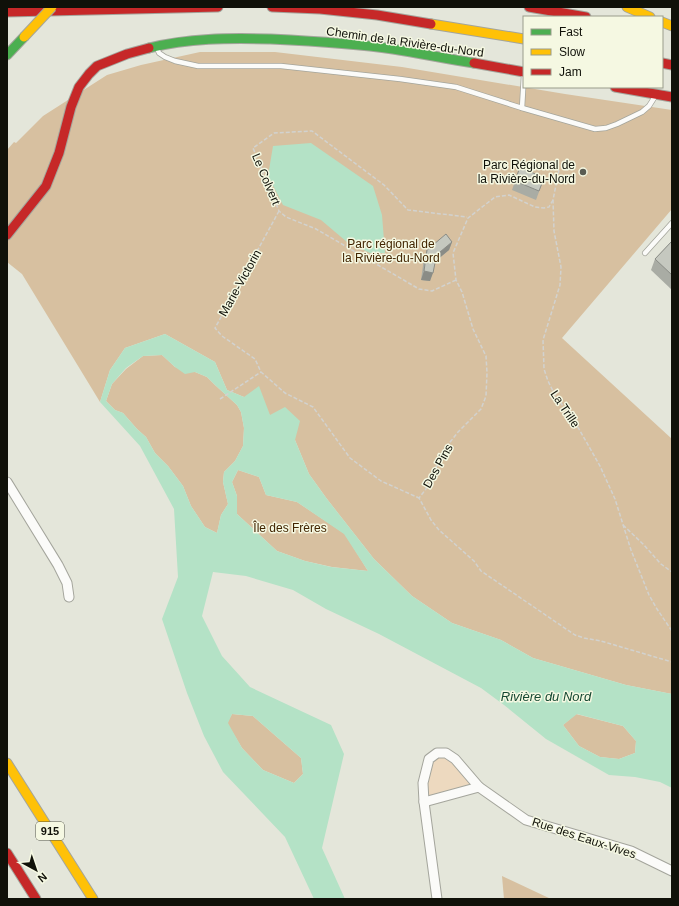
<svg xmlns="http://www.w3.org/2000/svg" width="679" height="906" viewBox="0 0 679 906" font-family="Helvetica,sans-serif">
	<rect width="100%" height="100%" fill="#e4e6da"/>
	<!-- green -->
	<path fill="#edd9bf" d="M446 753 479 787 424 802 429 759Z"/>
	<!-- forest -->
	<g fill="#d7c0a0">
		<path d="M200 52H275L402 67 565 94 672 110V209L562 338 672 439V694L626 685 533 658 501 640 452 623 412 596 374 559 327 499 309 474 295 440 270 415 244 397 227 390 215 362 165 334 125 348 110 370 100 402 22 274 7 262V150L14 142 16 143 43 116 107 75 141 65Z"/>
		<path d="M162 355 175 367 195 372 207 377 215 385 237 405 241 412 244 428 243 446 235 461 224 472 223 482 228 504 221 515 217 533 205 527 191 506 183 486 168 466 155 453 146 437 137 429 123 413 115 410 106 401 112 384 126 369 143 356Z"/>
		<path d="M238 470 259 477 266 495 297 502 345 534 368 571 332 567 305 561 277 551 237 514V496L232 482Z"/>
		<path d="M232 714 253 716 301 758 303 774 294 783 263 770 242 748 227 723Z"/>
		<path d="M576 714 623 726 636 741 635 753 619 759 600 757 579 746 563 725Z"/>
		<path d="M502 876 551 899H504Z"/>
	</g>
	<!-- water -->
	<g fill="#b4e2c6" fill-rule="evenodd">
		<path d="M311 143 373 186 382 215 385 253H370L347 242 321 220 283 205 268 176 273 146Z"/>
		<path d="M165 334 215 362 227 390 244 397 259 386 270 415 285 407 300 421 295 440 309 474 327 499 374 559 412 596 452 623 501 640 533 658 626 685 672 694V788L660 782 635 777 609 775 546 739 504 705 481 688 379 634 326 609 293 590 246 576 213 572 202 616 222 656 250 687 331 725 344 754 322 848 345 899H314L285 837 223 772 204 736 187 693 162 619 178 577 174 509 140 446 100 402 110 370 125 348ZM162 355 175 367 185 374 195 372 207 377 215 385 237 405 241 412 244 428 243 446 235 461 224 472 223 482 228 504 221 515 217 533 205 527 191 506 183 486 168 466 155 453 146 437 137 429 123 413 115 410 106 401 112 384 126 368 143 356ZM238 470 259 477 266 495 297 502 344 534 368 571 331 567 305 561 277 551 237 514V496L232 482ZM232 714 253 716 301 758 303 774 294 783 263 770 242 748 228 723ZM577 714 623 726 636 741 635 753 619 759 600 757 579 746 563 725Z"/>
	</g>
	<g fill="none" stroke-linecap="round" stroke-linejoin="round">
		<defs>
			<g id="lane">
				<path d="M157 48 159 53 165 57 175 61 198 66H281L400 79 456 87 522 108 595 129 606 128 617 124 642 112 649 106 656 95"/>
				<path d="M522 108 524 74"/>
				<path d="M645 253 672 223"/>
			</g>
			<g id="street">
				<path d="M7 482 58 565 67 583 69 597"/>
				<path d="M424 802 423 783 429 759 437 753H446L455 759 479 787"/>
				<path d="M437 899 424 802 479 787 526 820 631 851 672 871"/>
			</g>
			<g id="fast">
				<path d="M149 48C189 38 228 38 269 39 310 41 352 43 393 49 420 53 447 59 474 63"/>
				<path d="M7 55 24 37"/>
			</g>
			<g id="slow">
				<path d="M627 7 650 17"/>
				<path d="M662 22 672 26"/>
				<path d="M431 24 524 39"/>
				<path d="M7 763 93 899"/>
			</g>
			<g id="jam">
				<path d="M272 7 320 9 377 15 431 24"/>
				<path d="M529 7 586 17"/>
				<path d="M7 12 218 7"/>
				<path d="M474 63 524 72"/>
				<path d="M662 63 672 65"/>
				<path d="M615 87 672 97"/>
				<path d="M7 235 46 186 59 153 71 107 79 87 89 74 97 66 127 54 149 48"/>
				<path d="M7 853 36 899"/>
			</g>
		</defs>
		<!-- lane casing -->
		<use href="#lane" stroke="#a4a59c" stroke-width="6"/>
		<!-- street casing -->
		<use href="#street" stroke="#a4a59c" stroke-width="11"/>
		<!-- fast casing -->
		<use href="#fast" stroke="#a4a59c" stroke-width="11"/>
		<!-- slow casing -->
		<use href="#slow" stroke="#a4a59c" stroke-width="11"/>
		<!-- jam casing -->
		<use href="#jam" stroke="#a4a59c" stroke-width="11"/>
		<!-- path -->
		<g stroke="#d2d2cf" stroke-width="1.5" stroke-dasharray="4 2" stroke-linecap="butt">
			<path d="M559 170 553 200 554 231 561 267 560 285 543 340 544 369 548 381 554 393 579 429 600 466 615 499 631 550 649 595 657 609 672 631"/>
			<path d="M553 200 549 207 544 208 535 207 509 195 495 197 468 218 453 253 456 280 462 292 473 329 486 356 487 373 486 396 481 409 458 432 444 450 426 489 419 498 431 520 439 530 474 561 481 571 575 635 584 638 601 641 672 662"/>
			<path d="M279 211 215 328 222 336 255 359 261 372 285 393 313 407 350 458 381 481 419 498"/>
			<path d="M456 280 432 291 419 289 316 229 286 217 279 211 253 148 274 133 312 131 384 185 408 210 467 217"/>
			<path d="M220 399 261 372"/>
			<path d="M623 525 643 544 661 564 672 572"/>
		</g>
		<!-- lane -->
		<use href="#lane" stroke="#fbfbf9" stroke-width="4.5"/>
		<!-- street -->
		<use href="#street" stroke="#fbfbf9" stroke-width="9"/>
		<!-- fast -->
		<use href="#fast" stroke="#4caf50" stroke-width="9"/>
		<!-- slow -->
		<use href="#slow" stroke="#ffc107" stroke-width="9"/>
		<!-- jam -->
		<use href="#jam" stroke="#c62828" stroke-width="9"/>
		<defs>
			<path id="slow-bridge" d="M24 37 52 7"/>
		</defs>
		<!-- slow-bridge casing -->
		<use href="#slow-bridge" stroke="#a4a59c" stroke-width="11" stroke-linecap="butt"/>
		<!-- slow-bridge -->
		<use href="#slow-bridge" stroke="#ffc107" stroke-width="9"/>
	</g>
	<!-- wall -->
	<g fill="#a9aca4">
		<path d="M520 167 544 178 536 200 512 190Z"/>
		<path d="M672 241V290L651 270 655 259Z"/>
		<path d="M452 242 449 250 437 260 435 263 430 281 421 280 424 258 427 250Z"/>
	</g>
	<!-- shaded-wall -->
	<g fill="#8a8c86">
		<path d="M452 242 449 250 437 260 433 267 436 258 440 252Z"/>
		<path d="M424 271 433 273 430 281 421 280Z"/>
	</g>
	<!-- building -->
	<g fill="#c5c8bf" stroke="#8a8c86">
		<path d="M520 167 544 178 539 191 515 181Z"/>
		<path d="M446 234 452 242 440 252 436 258 433 273 424 271 427 250Z"/>
		<path d="M672 241V275L655 259Z"/>
	</g>
	<!-- markers -->
	<circle fill="#5a5c52" stroke="#f5f8e2" stroke-width="1.5" cx="583" cy="172" r="4"/>
	<g text-anchor="middle" dominant-baseline="central" stroke-width="3" stroke-linejoin="round" paint-order="stroke">
		<!-- shield labels -->
		<rect fill="#f5f8e2" stroke="#55564a" stroke-width="1" x="36" y="822" width="28" height="18" rx="3"/>
		<g font-size="11" font-weight="bold" fill="#101109">
			<text x="50" y="831">915</text>
		</g>
		<!-- street labels -->
		<g font-size="12" fill="#101109" stroke="#f5f8e2">
			<text transform="translate(405 42) rotate(8)">Chemin de la Rivière-du-Nord</text>
			<text transform="translate(266 179) rotate(67)">Le Colvert</text>
			<text transform="translate(240 283) rotate(-61)">Marie-Victorin</text>
			<text transform="translate(565 409) rotate(56)">La Trille</text>
			<text transform="translate(438 466) rotate(-61)">Des Pins</text>
			<text transform="translate(584 838) rotate(18)">Rue des Eaux-Vives</text>
		</g>
		<!-- poi labels -->
		<g font-size="12" fill="#101109" stroke="#f5f8e2" text-anchor="end">
			<text x="575" y="165">Parc Régional de<tspan x="575" dy="14">la Rivière-du-Nord</tspan></text>
		</g>
		<!-- park labels -->
		<g font-size="12" fill="#412400" stroke="#f5f8e2">
			<text x="391" y="244">Parc régional de<tspan x="391" dy="14">la Rivière-du-Nord</tspan></text>
			<text x="290" y="528">Île des Frères</text>
		</g>
		<!-- water labels -->
		<g font-size="13" font-style="italic" fill="#164932" stroke="#f5f8e2">
			<text x="546" y="696">Rivière du Nord</text>
		</g>
	</g>
	<!-- border -->
	<rect width="679" height="906" fill="none" stroke="#101109" stroke-width="16"/>
	<!-- legend -->
	<rect x="523" y="16" width="140" height="72" fill="#f5f8e2" stroke="#999c8b"/>
	<rect x="531" y="29" width="20" height="6" fill="#4caf50" stroke="#999c8b"/>
	<text x="559" y="36" font-size="12" fill="#101109">Fast</text>
	<rect x="531" y="49" width="20" height="6" fill="#ffc107" stroke="#999c8b"/>
	<text x="559" y="56" font-size="12" fill="#101109">Slow</text>
	<rect x="531" y="69" width="20" height="6" fill="#c62828" stroke="#999c8b"/>
	<text x="559" y="76" font-size="12" fill="#101109">Jam</text>
	<!-- north arrow -->
	<g transform="translate(36 870) rotate(140)" stroke="#f5f8e2" stroke-width="3" paint-order="stroke">
	<path d="M0-3L7 15L0 10L-7 15Z" fill="#101109"/>
	<text y="-6" font-size="11" font-weight="bold" text-anchor="middle" fill="#101109">N</text>
	</g>
</svg>
